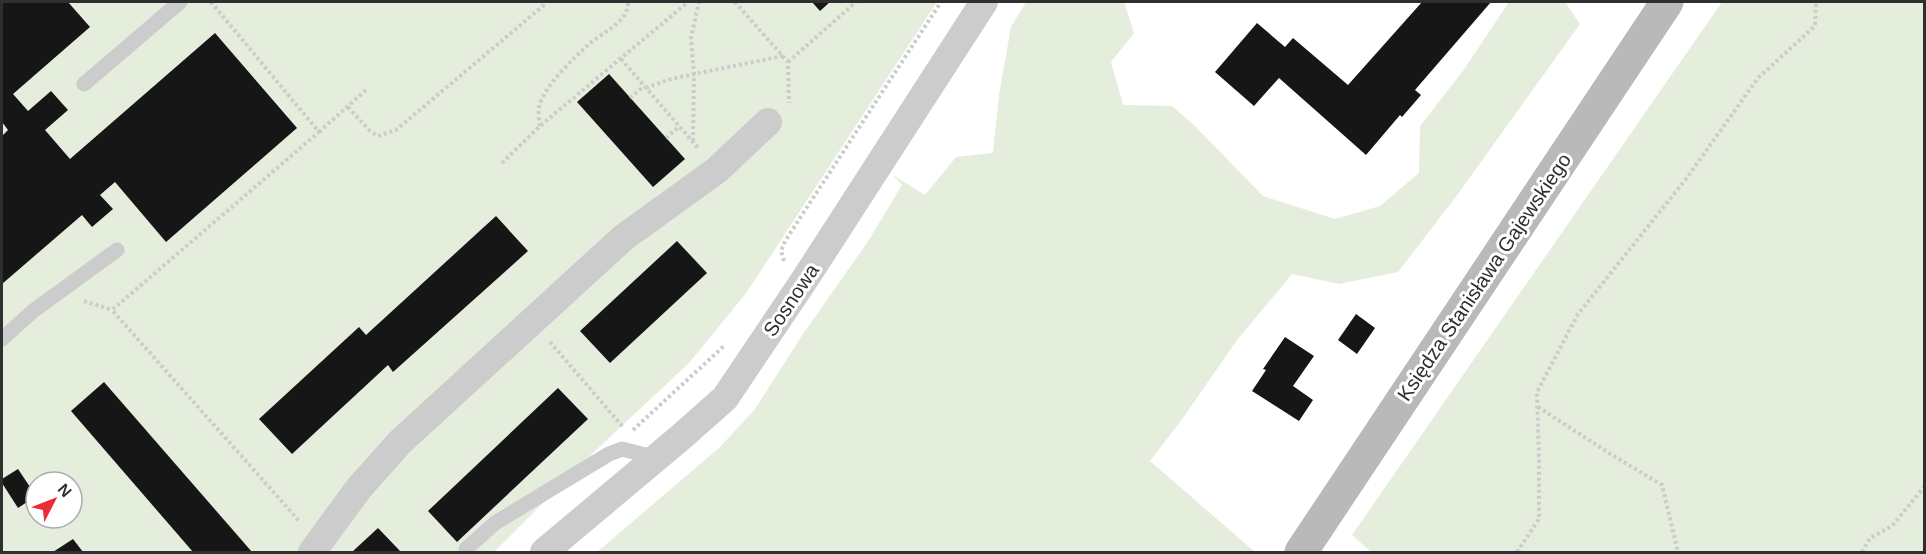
<svg xmlns="http://www.w3.org/2000/svg" width="1926" height="554" viewBox="0 0 1926 554" font-family="Helvetica,sans-serif">
	<rect width="100%" height="100%" fill="#fff"/>
	<!-- green -->
	<g fill="#e5eddd" fill-rule="evenodd">
		<path d="M2 2H937L747 292 689 363 595 451 494 552H2ZM36 482H72V518H36Z"/>
		<path d="M1026 2H1124L1134 33 1111 62 1123 105 1172 106 1194 125 1263 196 1335 219 1380 206 1419 173 1420 126 1463 71 1509 2H1565L1580 24 1455 198 1398 272 1339 284 1292 274 1237 340 1183 418 1150 461 1255 552H597L720 447 755 409 803 334 869 240 902 185 893 175 925 195 956 157 993 153 999 95 1011 27Z"/>
		<path d="M1722 2H1924V552H1371L1352 535Z"/>
	</g>
	<!-- building -->
	<g fill="#161616">
		<path d="M2 2H68L90 27 13 94 28 111 51 91 68 110 45 130 70 159 215 33 297 128 166 242 115 182 100 195 113 209 92 227 82 215 2 284V136L8 130 2 122Z"/>
		<path d="M812 2H830L820 11Z"/>
		<path d="M1422 2H1491L1415 90 1421 95 1402 117 1400 115 1366 155 1279 78 1254 106 1215 72 1257 23 1285 47 1293 38 1348 85Z"/>
		<path d="M609 74 685 159 653 187 577 102Z"/>
		<path d="M496 216 528 251 393 372 388 365 292 454 259 419 359 327 366 335Z"/>
		<path d="M677 241 707 273 610 363 580 331Z"/>
		<path d="M1356 314 1375 328 1357 354 1338 340Z"/>
		<path d="M1285 337 1314 356 1293 386 1313 400 1299 421 1252 391 1266 370 1263 369Z"/>
		<path d="M104 382 252 552H193L71 411Z"/>
		<path d="M558 388 588 419 457 542 428 511Z"/>
		<path d="M18 469 36 496 18 508 2 483V479Z"/>
		<path d="M378 528 401 552H352Z"/>
		<path d="M73 539 83 552H53Z"/>
	</g>
	<g fill="none" stroke-linecap="round" stroke-linejoin="round">
		<!-- path -->
		<g stroke="#ccc" stroke-width="4" stroke-dasharray="3 3" stroke-linecap="butt">
			<path d="M211 2 319 132 112 310 300 522"/>
			<path d="M735 2 788 62 789 103"/>
			<path d="M621 59 699 149"/>
			<path d="M788 62 856 2"/>
			<path d="M646 88 667 80 694 74 783 56"/>
			<path d="M630 98 644 86"/>
			<path d="M348 107 370 131 378 136 396 130 543 6V2"/>
			<path d="M540 126C539 120 538 113 539 107 543 87 574 58 588 45 602 32 629 22 628 2"/>
			<path d="M319 132 366 90"/>
			<path d="M666 138 680 126"/>
			<path d="M693 141 694 74 691 38 699 2"/>
			<path d="M502 163 540 126 688 2"/>
			<path d="M784 261 781 251 785 241 941 2"/>
			<path d="M84 301 112 310"/>
			<path d="M550 342 623 427"/>
			<path d="M1538 407 1609 453 1662 485 1678 552"/>
			<path d="M633 430 724 346"/>
			<path d="M1517 552 1539 519V460L1537 392 1578 314 1686 179 1758 78 1815 26 1816 2"/>
			<path d="M1862 552 1870 538 1892 526 1924 487"/>
		</g>
		<!-- lane -->
		<g stroke="#ccc" stroke-width="15">
			<path d="M84 84 180 2"/>
			<path d="M2 339 33 311 117 250"/>
			<path d="M466 549 495 523 609 454 622 449 657 458"/>
		</g>
		<!-- street -->
		<g stroke="#ccc" stroke-width="28">
			<path d="M312 552 359 488 400 442 623 238 717 170 768 122"/>
			<path d="M544 552 681 437 725 398 805 279 984 2"/>
		</g>
		<!-- secondary -->
		<path stroke="#b9b9b9" stroke-width="33" d="M1301 552 1667 2"/>
	</g>
	<g text-anchor="middle" dominant-baseline="central" stroke-width="6" stroke-linejoin="round" paint-order="stroke">
		<!-- street labels -->
		<g font-size="20" fill="#2f2f2f" stroke="#fff">
			<text transform="translate(1484 277) rotate(-56)">Księdza Stanisława Gajewskiego</text>
			<text transform="translate(791 300) rotate(-56)">Sosnowa</text>
		</g>
	</g>
	<!-- border -->
	<rect width="1926" height="554" fill="none" stroke="#2f2f2f" stroke-width="6"/>
	<!-- north arrow -->
	<g transform="translate(54 500) rotate(48)"><circle r="28" fill="#ffffff" stroke="#acacac" stroke-width="1.5"/>
	<path d="M0-4.5L10 22L0 15L-10 22Z" fill="#e92e35"/>
	<text y="-9" font-size="16" font-weight="bold" text-anchor="middle" fill="#2f2f2f">N</text>
	</g>
</svg>
